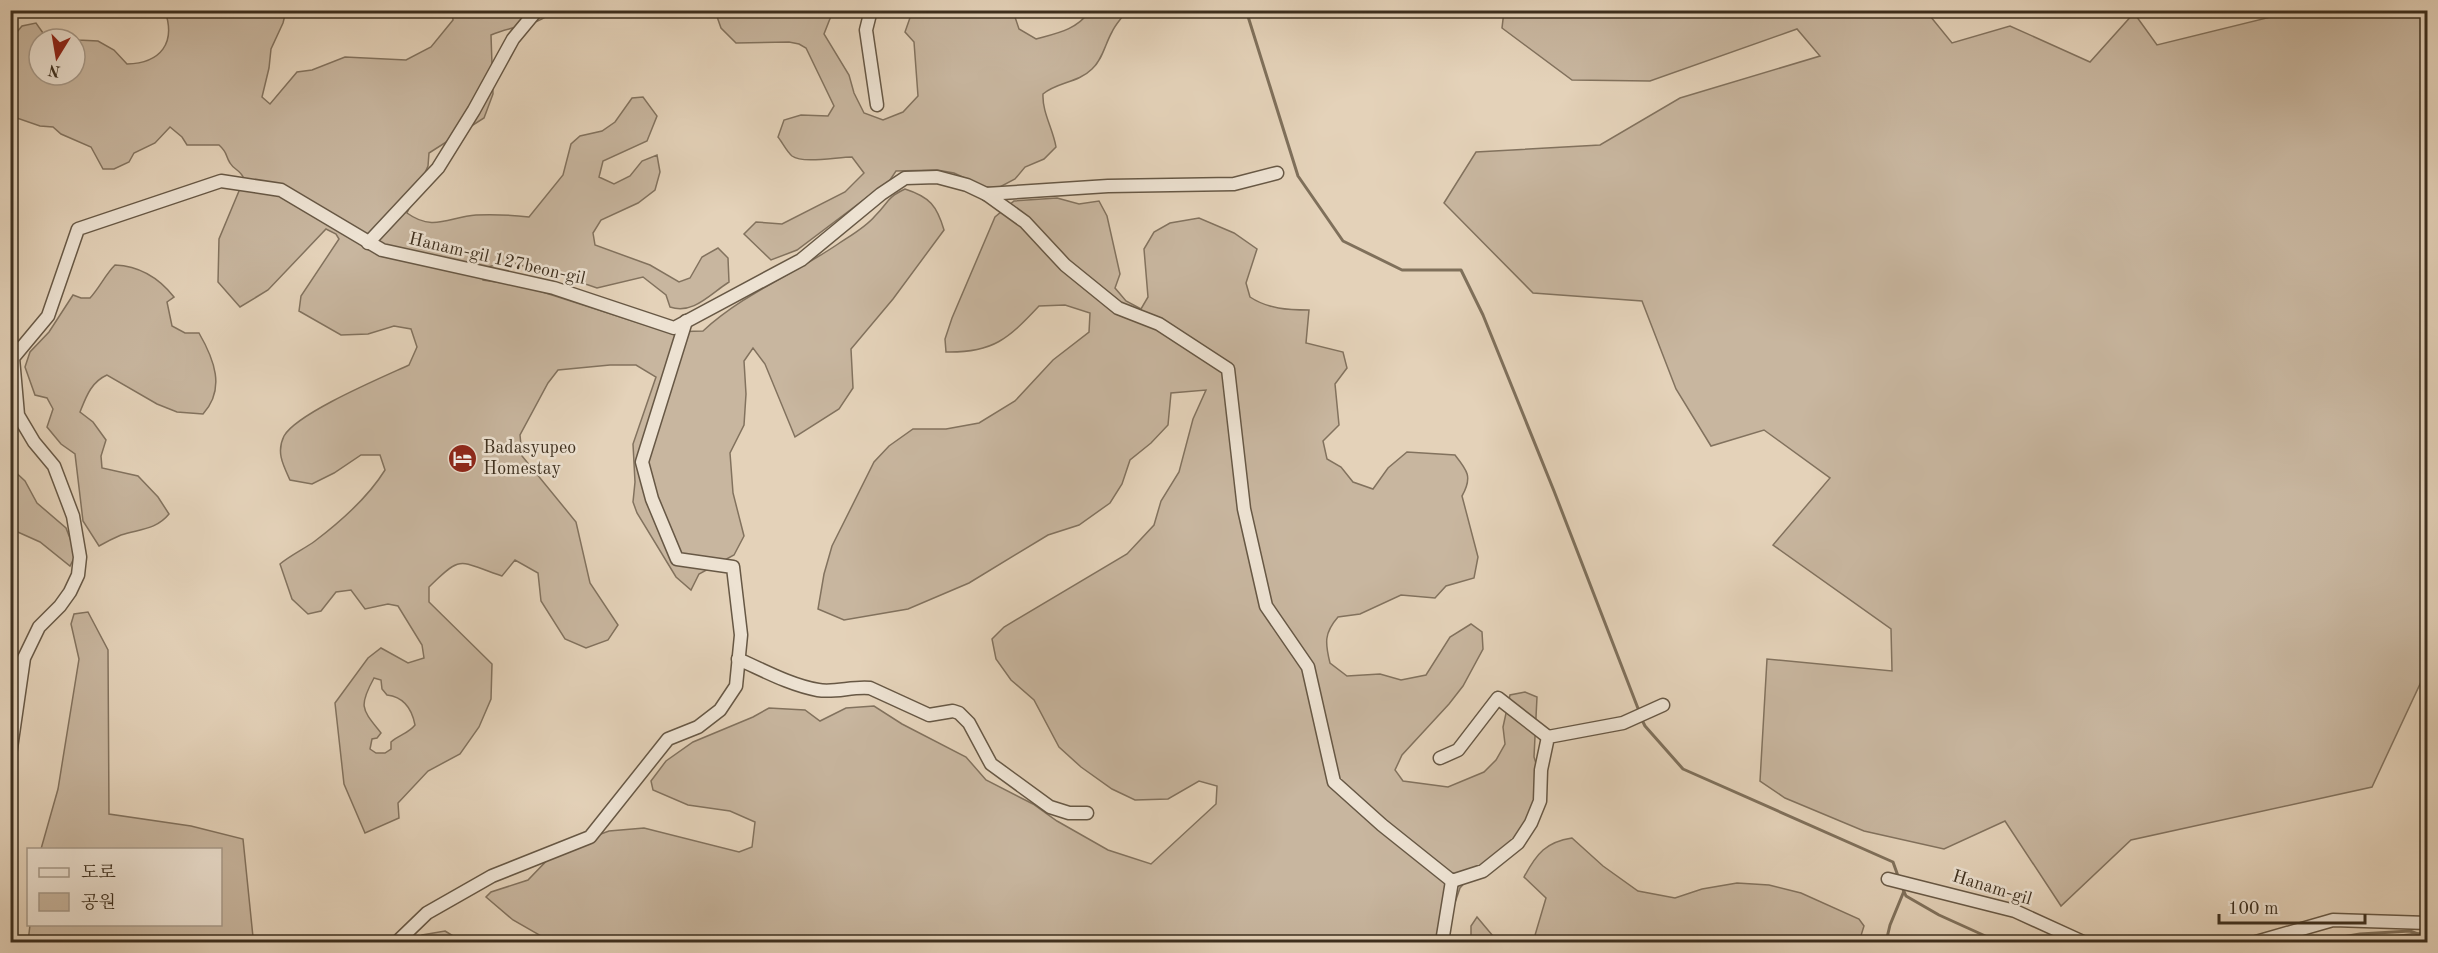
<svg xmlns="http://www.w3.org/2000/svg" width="2438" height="953" viewBox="0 0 2438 953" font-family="'Old Standard TT','Noto Serif KR',serif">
	<rect width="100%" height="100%" fill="#e4d2b9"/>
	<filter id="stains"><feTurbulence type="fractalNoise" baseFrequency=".00333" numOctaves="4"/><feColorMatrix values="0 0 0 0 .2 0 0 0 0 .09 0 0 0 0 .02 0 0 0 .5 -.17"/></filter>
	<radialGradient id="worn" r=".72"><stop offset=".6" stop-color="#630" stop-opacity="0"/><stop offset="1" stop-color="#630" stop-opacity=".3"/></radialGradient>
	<!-- green -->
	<g fill="#c8b69f" stroke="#82725e" stroke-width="1.5" fill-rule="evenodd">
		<path d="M165 11H286L283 23 271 49 269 68 262 97 270 104 297 72 312 70 345 57 406 60 431 47 453 20 452 11H554C536 27 513 25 491 35L493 94 484 118 429 153 428 166 407 213C433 232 449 217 476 215 494 214 511 215 529 217L563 175 571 144 580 136 602 131 615 122 632 98 643 97 657 116 647 141 603 161 599 177 614 184 630 176 642 161 657 155 660 172 655 190 638 203 601 220 593 233 595 245 650 265 679 282 690 278 702 257 718 248 728 258 729 282C710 294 693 315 670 307L666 295 643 277 597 288 562 276 508 262 483 268V280L524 286 667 332 703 331C743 294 794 274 838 244 850 236 866 227 875 216 889 202 886 198 905 189 930 197 937 206 944 230L893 299 851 349 853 388 839 409 795 437 765 364 753 348 744 361 746 394 744 425 730 453 733 493 744 536 734 555 699 574 691 590 676 577 637 513 633 502 635 482 633 444 656 377 636 365H610L558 370 548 383 520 435 522 456 576 522 590 583 618 625 608 640 586 648 565 639 541 601 538 573 515 560 502 576C459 562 463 553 429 587V602L492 664 491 699 479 727 460 754 428 771 398 803 399 818 365 833 344 784 335 703 368 658 381 648 408 663 424 658 422 645 398 606 388 604 365 609 351 590 336 592 321 611 308 614 292 599 280 564C291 555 304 549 315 541 340 522 369 496 385 470L380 455H361L334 473 312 484 290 480C283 465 276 452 284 436 297 413 383 377 409 365L417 347 411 329 394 326 368 334 341 335 299 311 301 296 339 239 336 234 326 229 268 290 240 307 218 282 219 239 244 179C241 170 234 170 230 163 225 155 228 153 219 145H187L182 137 170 127 155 143 134 153 129 162 114 169H103L91 147 61 134 53 127 40 126 11 116V39L22 26 36 23 43 33H56L78 40 98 41 114 50 127 64C161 63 176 43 165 11ZM39 39H75V75H39ZM374 678 381 680 382 689 387 695C404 697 412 709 415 725 409 733 399 735 391 742V749L385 753H376L370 749 372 739 377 738 381 733C362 709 358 707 374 678Z"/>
		<path d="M715 11H833L824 34 849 75 854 93 864 113 883 120 903 112 918 96 914 42 905 32 912 12 914 11H1013L1019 29 1036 39C1058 33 1076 30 1090 11H1124L1125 13C1121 19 1115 25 1112 32 1105 44 1103 59 1092 69 1078 83 1057 82 1043 94 1042 112 1053 129 1056 147L1044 159 1025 167 1015 179 998 188 984 187 954 173 937 170 896 171 890 180 797 250 771 260 744 234 756 222 782 224 845 192 864 173 852 157C837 157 803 164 792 156 787 152 782 142 778 137L784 120 801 115 828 116 834 106 806 48 799 44 789 42 736 43 721 28Z"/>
		<path d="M1504 11H1926L1952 43 2010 26 2090 62 2134 13 2157 45 2275 16V11H2427V669L2372 787 2131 840 2061 906 2005 821 1944 849 1864 831 1785 798 1760 781 1767 659 1892 671 1891 629 1773 545 1830 478 1764 430 1711 446 1676 389 1642 301 1533 293 1444 203 1476 152 1600 145 1680 98 1820 56 1797 29 1650 81 1572 80 1502 28Z"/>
		<path d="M1057 198 1079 204 1099 201 1107 216 1120 274 1115 288 1126 301 1141 309 1148 297 1144 249 1154 232 1170 223 1199 218 1234 233 1257 249 1246 283 1250 297C1268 309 1288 310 1309 310L1306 343 1343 352 1347 368 1335 384 1339 425 1323 441 1327 459 1341 467 1353 482 1373 489 1388 468 1407 452 1455 455C1467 470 1473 477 1462 496L1478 557 1474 578 1446 586 1435 598 1401 595 1360 614 1338 617C1324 633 1325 643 1330 663L1347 676 1380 674 1401 680 1426 675 1450 637 1471 624 1482 632 1483 649 1463 686 1449 704 1402 755 1395 770 1403 781 1448 787 1484 772 1496 760 1505 744 1503 727 1510 695 1525 692 1537 697 1534 757 1546 795 1521 836 1475 871 1460 888 1449 920V942H548L543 937 513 920 486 897 491 892 528 880 557 850 609 831 644 828 739 852 752 847 755 822 730 811 688 805 653 790 651 781 666 761 693 742 753 717 769 708 805 710 820 721 846 708 874 706 902 724 966 757 986 780 1033 804 1057 821 1108 850 1151 864 1216 804 1217 786 1199 781 1168 799 1135 800 1112 789 1081 767 1059 747 1034 700 1011 680 996 659 992 639 1004 627 1127 554 1154 525 1161 501 1179 472 1193 419 1206 390 1171 393 1168 425 1151 443 1130 460 1122 484 1110 503 1079 525 1048 535 969 583 908 609 844 620 818 609 824 574 832 546 874 462 889 446 913 429H946L979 423 1015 401 1053 360 1089 332 1090 313 1065 305 1039 306C1008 339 993 353 946 352L945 339 952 318 995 217 1014 201Z"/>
		<path d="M115 265C139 266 159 278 174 297L167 302 172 326 185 333H199C214 359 226 389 203 414L177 412 157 404 107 375C91 382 86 397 80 412L93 422 106 440 101 456 102 468 138 476 158 497 169 514C156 530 139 529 121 535 114 538 106 542 99 546L83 521 75 454 61 444 47 427 53 409 47 398 35 395 25 367 30 352 49 332 73 295 81 298H90C100 287 105 275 115 265Z"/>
		<path d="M10 467 25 481 37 503 66 528 76 554 70 566 40 542 11 529Z"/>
		<path d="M88 612 108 650 109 814 191 826 243 839 253 937 250 942H28L30 925 220 924V850L41 849 58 789 79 659 71 624 74 614Z"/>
		<path d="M1572 838 1603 866 1638 891 1675 898 1702 889 1737 883 1769 885 1801 893 1859 919 1864 926 1859 942H1533L1546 898 1524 877C1537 853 1546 842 1572 838Z"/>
		<path d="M1477 917 1498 942H1471V926Z"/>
		<path d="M445 931 463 942H415L422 935Z"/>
		<path d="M2427 932V942H2341Z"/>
	</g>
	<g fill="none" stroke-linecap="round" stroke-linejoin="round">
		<!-- stream -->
		<g stroke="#7f705b" stroke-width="3">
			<path d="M1246 10 1298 176 1343 241 1402 270H1461L1483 315 1554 491 1639 711"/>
			<path d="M1641 718 1645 726 1683 769 1893 862 1898 876"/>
			<path d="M1901 885 1906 896 1939 915 1992 939 2026 942"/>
			<path d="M1886 942 1890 925 1904 891"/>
			<path d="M2313 942 2360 934 2410 931 2428 938"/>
		</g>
		<defs>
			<g id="minor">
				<path d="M871 10 866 30 877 105"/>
				<path d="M986 194 1108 186 1234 184 1277 173"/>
				<path d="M368 243 438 168 474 110 513 39 537 10"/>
				<path d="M738 659C763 670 790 685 818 690 835 693 853 686 870 688L929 715 953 711 959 713 969 723 991 764 1050 807 1069 813H1087"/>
				<path d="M10 755 24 658 39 627 60 606 70 592 78 575 80 557 73 516 54 466 34 442 18 415 13 358 48 316 78 229 221 181 281 190 382 250 554 288 674 328 801 260 881 194 905 178 937 177 967 185 986 194 1025 222 1065 265 1118 308 1159 324 1228 369 1244 509 1266 606 1308 667 1334 782 1382 825 1452 881 1483 871 1518 843 1531 823 1540 801 1541 770 1548 737 1623 723 1663 705"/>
				<path d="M1440 758 1458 750 1498 698 1548 737"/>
				<path d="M1888 879 2015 911 2083 942"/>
				<path d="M397 942 427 913 492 876 590 837 668 739 698 727 720 710 736 686 741 635 733 567 677 559 652 499 642 462 686 321"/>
				<path d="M1442 942 1452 881"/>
				<path d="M2256 942 2333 920 2428 923"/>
			</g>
		</defs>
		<!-- minor casing -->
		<use href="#minor" stroke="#675845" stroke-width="15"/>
		<!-- minor -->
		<use href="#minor" stroke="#ede2d2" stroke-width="12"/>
	</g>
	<!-- icons -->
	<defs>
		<symbol id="hotel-disc" viewBox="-11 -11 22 22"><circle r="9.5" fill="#8f2418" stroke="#ede2d2"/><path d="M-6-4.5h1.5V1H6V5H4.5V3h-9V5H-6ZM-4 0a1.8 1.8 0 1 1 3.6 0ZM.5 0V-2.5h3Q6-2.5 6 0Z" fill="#fff"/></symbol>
	</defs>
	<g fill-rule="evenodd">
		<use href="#hotel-disc" x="446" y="442" width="33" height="33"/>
	</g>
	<g text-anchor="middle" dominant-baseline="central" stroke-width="5" stroke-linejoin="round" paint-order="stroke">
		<!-- street labels -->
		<g font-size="18" fill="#3d2f1e" stroke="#ede2d2">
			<text transform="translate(497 259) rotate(13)">Hanam-gil 127beon-gil</text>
			<text transform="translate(1992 888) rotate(17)">Hanam-gil</text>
		</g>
		<!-- poi labels -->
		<g font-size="18" fill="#3d2f1e" stroke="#ede2d2" text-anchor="start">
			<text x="483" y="448">Badasyupeo<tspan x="483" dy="21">Homestay</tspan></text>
		</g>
	</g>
	<!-- margin -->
	<rect width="2438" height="953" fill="none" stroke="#e4d2b9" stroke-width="36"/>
	<rect x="12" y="12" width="2414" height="929" fill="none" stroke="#3d2f1e" stroke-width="3"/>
	<rect x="18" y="18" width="2402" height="917" fill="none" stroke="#3d2f1e" stroke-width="1.5"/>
	<!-- legend -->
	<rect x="27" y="848" width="195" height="78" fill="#ede2d2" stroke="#a79a8a" stroke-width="1.5"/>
	<rect x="39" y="868" width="30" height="9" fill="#ede2d2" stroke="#a79a8a" stroke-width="1.5"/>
	<text x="81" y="878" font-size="18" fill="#3d2f1e">도로</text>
	<rect x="39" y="893" width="30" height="18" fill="#c8b69f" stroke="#a79a8a" stroke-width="1.5"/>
	<text x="81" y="908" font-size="18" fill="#3d2f1e">공원</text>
	<!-- north arrow -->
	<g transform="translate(57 57) rotate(191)"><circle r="28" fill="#ede2d2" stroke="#a79a8a" stroke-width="1.5"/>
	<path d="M0-4.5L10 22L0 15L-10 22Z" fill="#8f2418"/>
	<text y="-9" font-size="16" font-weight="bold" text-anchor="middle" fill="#3d2f1e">N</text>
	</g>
	<!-- scale -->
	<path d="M2219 914v9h146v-9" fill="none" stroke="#3d2f1e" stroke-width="3"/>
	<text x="2228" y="914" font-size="18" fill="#3d2f1e" stroke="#ede2d2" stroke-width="4.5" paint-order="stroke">100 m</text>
	<rect width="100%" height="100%" filter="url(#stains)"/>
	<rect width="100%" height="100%" fill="url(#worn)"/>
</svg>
